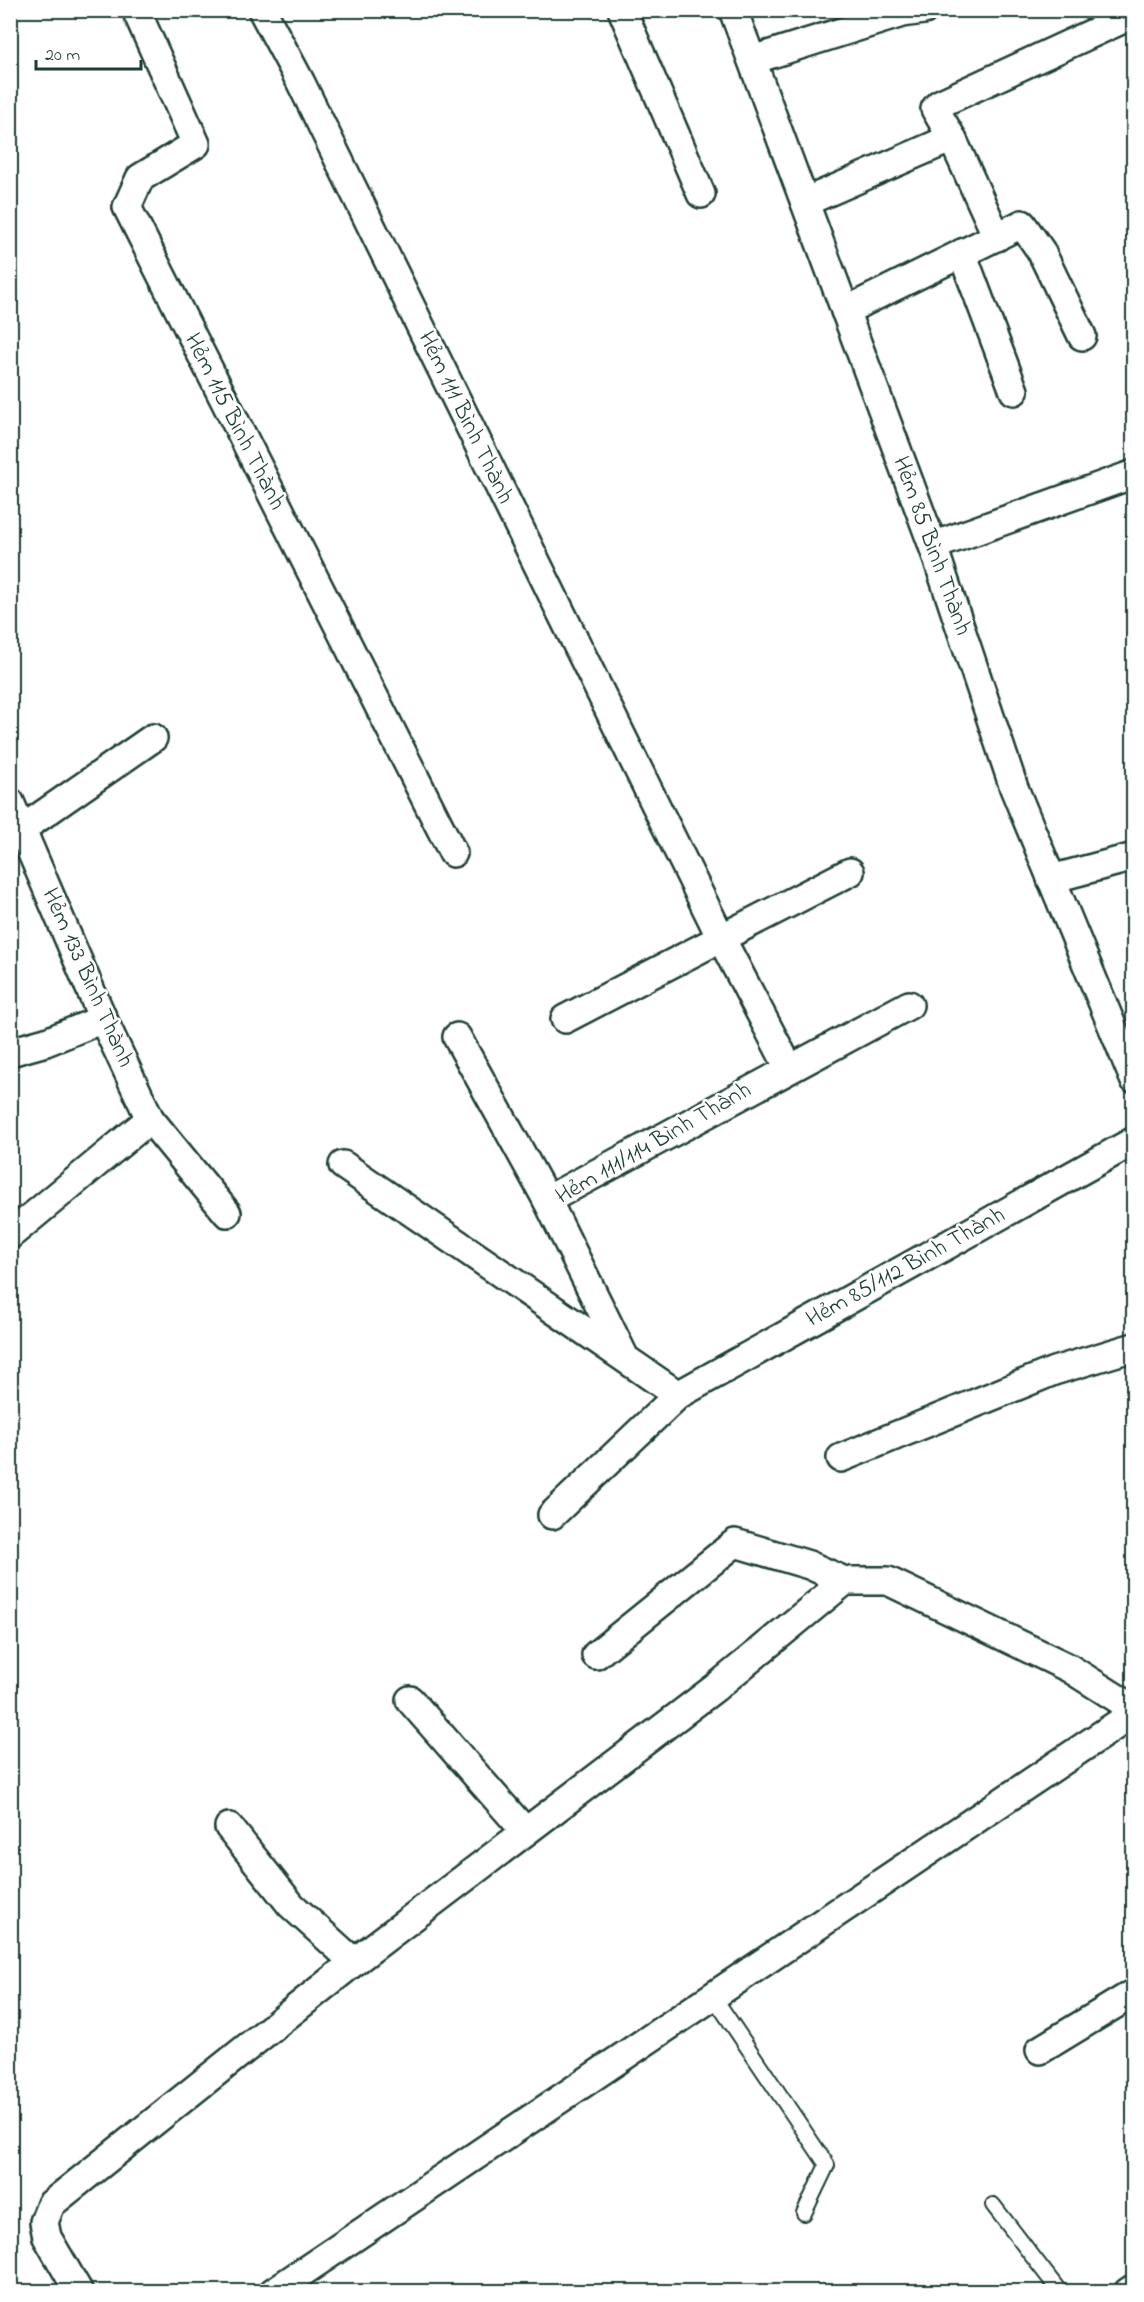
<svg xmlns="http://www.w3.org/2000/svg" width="1144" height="2302" viewBox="0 0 1144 2302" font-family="'Indie Flower',sans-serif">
	<rect width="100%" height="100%" fill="#fff"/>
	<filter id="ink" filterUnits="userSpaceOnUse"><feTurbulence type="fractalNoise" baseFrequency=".0167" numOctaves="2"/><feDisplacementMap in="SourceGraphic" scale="12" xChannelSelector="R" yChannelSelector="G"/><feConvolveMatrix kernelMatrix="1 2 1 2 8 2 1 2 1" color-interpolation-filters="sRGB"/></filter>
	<g filter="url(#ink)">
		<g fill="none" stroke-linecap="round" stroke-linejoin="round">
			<defs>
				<g id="service">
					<path d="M713 1996 827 2165 804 2213"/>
					<path d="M993 2205 1060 2292"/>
				</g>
				<g id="minor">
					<path d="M136 10 196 144 140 178 127 207 453 853"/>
					<path d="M262 10 300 81 721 938 850 872"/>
					<path d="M622 10 701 194"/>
					<path d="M733 10 933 546 1014 788 1134 1079"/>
					<path d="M752 60 902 13 924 10"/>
					<path d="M952 138 997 237"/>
					<path d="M805 202 952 138 935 109 939 104 1132 15"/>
					<path d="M962 253 1014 391"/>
					<path d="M845 311 1022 224 1041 251 1082 336"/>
					<path d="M933 546 1134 474"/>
					<path d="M10 802 103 1019 150 1119 227 1213"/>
					<path d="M22 829 153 738"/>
					<path d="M1051 879 1134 857"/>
					<path d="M565 1019 721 938 789 1068"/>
					<path d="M457 1037 547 1200 623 1354"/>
					<path d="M10 1052 46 1042 103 1019"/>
					<path d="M343 1165 678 1395 1134 1141"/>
					<path d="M547 1200 909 1005"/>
					<path d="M10 1235 150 1119"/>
					<path d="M841 1458 1054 1371 1134 1347"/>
					<path d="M552 1515 678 1395"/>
					<path d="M596 1655 735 1543 809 1565 845 1581"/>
					<path d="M410 1700 525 1831"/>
					<path d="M229 1827 291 1905 354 1962"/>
					<path d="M1040 2050 1134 1993"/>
					<path d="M79 2292 47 2237 44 2222 51 2204 354 1962 715 1688 845 1581H888L1069 1668 1134 1709"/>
					<path d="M273 2292 1134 1713"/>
					<path d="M1128 2292 1134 2288"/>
				</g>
			</defs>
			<!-- service casing -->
			<use href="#service" stroke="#1f3d34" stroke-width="18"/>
			<!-- minor casing -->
			<use href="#minor" stroke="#1f3d34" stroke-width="32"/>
			<!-- service -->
			<use href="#service" stroke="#fff" stroke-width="14"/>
			<!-- minor -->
			<use href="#minor" stroke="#fff" stroke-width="27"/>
		</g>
	</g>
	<g text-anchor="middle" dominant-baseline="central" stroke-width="5" stroke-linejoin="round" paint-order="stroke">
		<!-- street labels -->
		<g font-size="24" fill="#1f3d34" stroke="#fff">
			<text transform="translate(465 418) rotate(64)">Hẻm 111 Bình Thành</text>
			<text transform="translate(234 422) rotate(63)">Hẻm 115 Bình Thành</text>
			<text transform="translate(931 546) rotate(70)">Hẻm 85 Bình Thành</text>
			<text transform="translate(87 978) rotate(66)">Hẻm 133 Bình Thành</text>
			<text transform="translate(654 1144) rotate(-30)">Hẻm 111/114 Bình Thành</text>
			<text transform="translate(906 1268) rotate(-29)">Hẻm 85/112 Bình Thành</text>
		</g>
	</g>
	<!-- margin -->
	<rect width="1144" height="2302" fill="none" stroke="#fff" stroke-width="36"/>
	<rect x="18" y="18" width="1108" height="2266" fill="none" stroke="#1f3d34" stroke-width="2" filter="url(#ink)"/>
	<!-- scale -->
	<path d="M36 60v9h105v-9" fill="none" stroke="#1f3d34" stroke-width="3"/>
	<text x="45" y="60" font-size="18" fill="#1f3d34" stroke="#ffffff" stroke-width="4.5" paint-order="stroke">20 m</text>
</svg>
